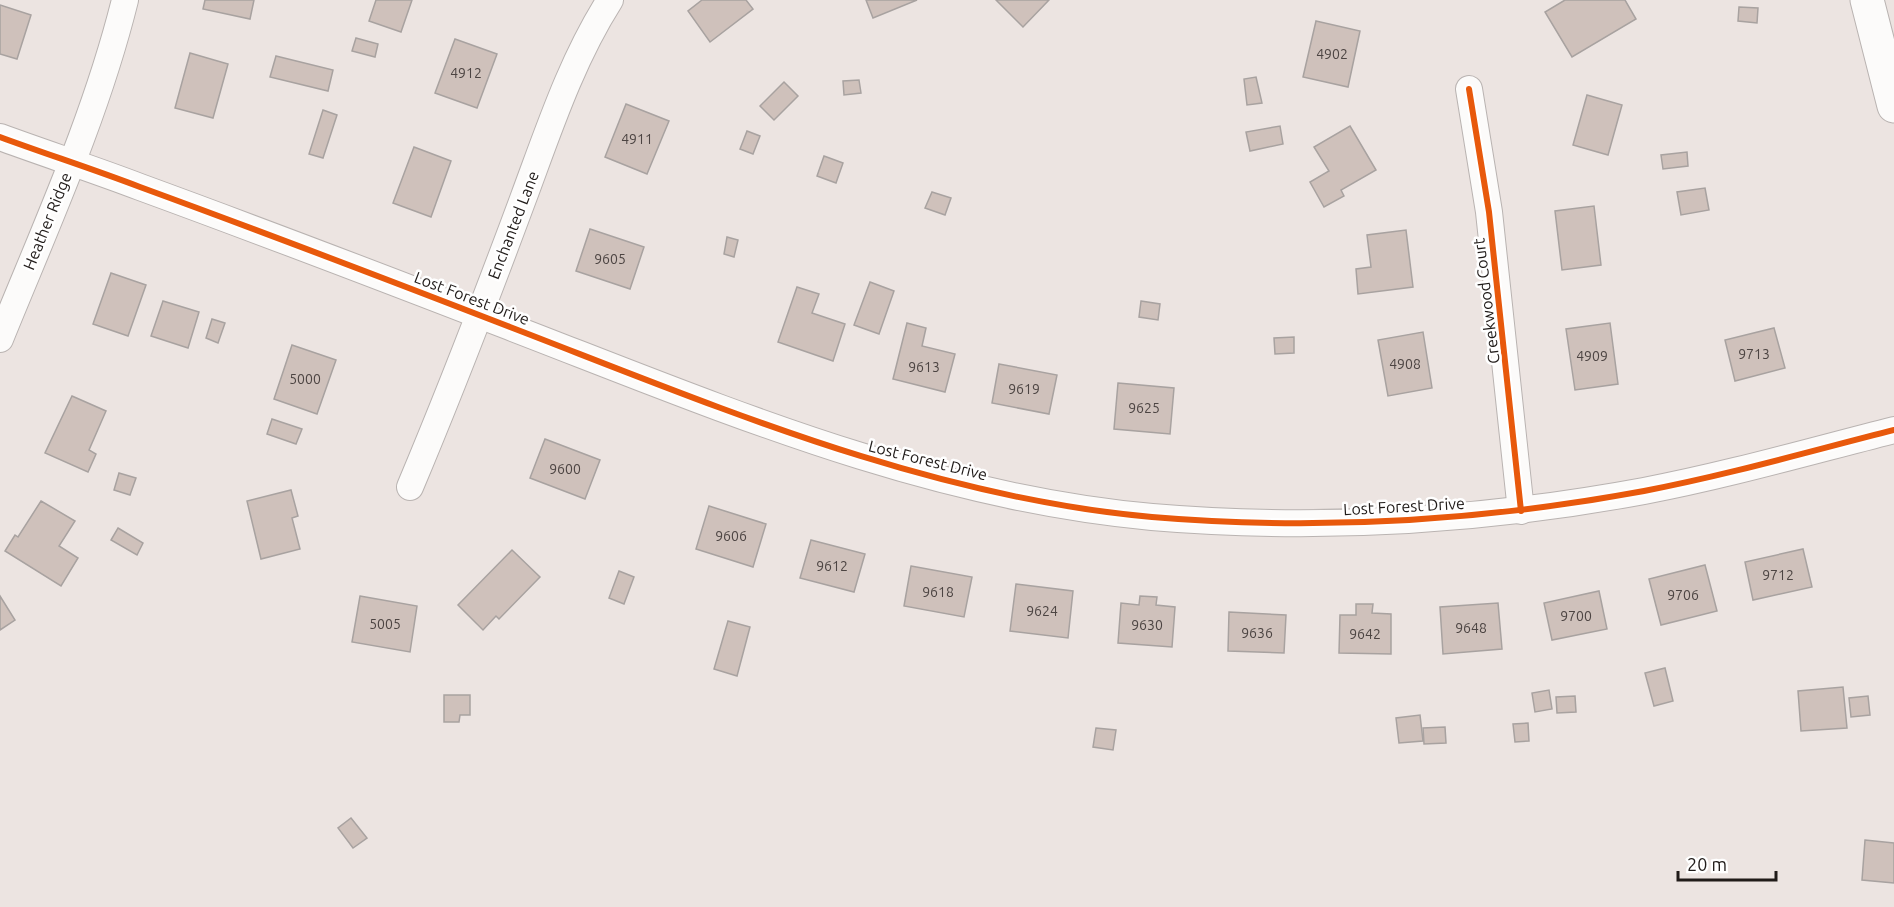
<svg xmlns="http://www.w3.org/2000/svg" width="1894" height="907" viewBox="0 0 1894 907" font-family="Ubuntu,sans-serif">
	<rect width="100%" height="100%" fill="#ece4e1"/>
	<!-- building -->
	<g fill="#cfc1bb" stroke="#a8a2a0" stroke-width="1.5">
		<path d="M205 0H254L250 19 203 9Z"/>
		<path d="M376 0H412L401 32 369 21Z"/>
		<path d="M702 0H746L753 9 710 42 688 11Z"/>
		<path d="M866 0H917L873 18Z"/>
		<path d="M996 0H1049L1023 27Z"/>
		<path d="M1565 0H1625L1636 19 1572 57 1545 12Z"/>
		<path d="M0 5 31 15 17 59 0 54Z"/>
		<path d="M1739 7 1758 8 1757 23 1738 21Z"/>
		<path d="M1316 21 1360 31 1348 87 1303 77Z"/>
		<path d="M356 38 378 44 375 57 352 51Z"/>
		<path d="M455 39 497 54 477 108 435 93Z"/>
		<path d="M190 53 228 64 213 118 175 108Z"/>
		<path d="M276 56 333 70 328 91 270 77Z"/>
		<path d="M1256 77 1262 103 1247 105 1244 79Z"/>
		<path d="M859 80 861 93 844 95 843 81Z"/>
		<path d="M784 82 798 96 774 120 760 106Z"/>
		<path d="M1587 95 1622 105 1608 155 1573 145Z"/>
		<path d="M626 104 669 121 647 174 605 157Z"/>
		<path d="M323 110 337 115 323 158 309 154Z"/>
		<path d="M1280 126 1283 144 1250 151 1246 132Z"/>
		<path d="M1350 126 1376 170 1341 190 1344 196 1324 207 1310 182 1329 171 1314 147Z"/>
		<path d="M747 131 760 136 753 154 740 149Z"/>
		<path d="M414 147 451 161 431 217 393 203Z"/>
		<path d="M1687 152 1688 166 1663 169 1661 155Z"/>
		<path d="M824 156 843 163 836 183 817 176Z"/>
		<path d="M1705 188 1709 210 1681 215 1677 192Z"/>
		<path d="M932 192 951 198 945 215 925 208Z"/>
		<path d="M1594 206 1601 265 1562 270 1555 211Z"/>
		<path d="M590 229 644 247 630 289 576 271Z"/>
		<path d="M1406 230 1413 287 1358 294 1356 269 1371 267 1367 235Z"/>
		<path d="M727 237 738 240 734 257 724 254Z"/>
		<path d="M111 273 146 285 128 336 93 324Z"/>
		<path d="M870 282 894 291 879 334 854 325Z"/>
		<path d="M797 287 819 294 812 313 845 324 833 361 778 342Z"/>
		<path d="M163 301 199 312 188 348 151 336Z"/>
		<path d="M1141 301 1160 304 1158 320 1139 317Z"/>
		<path d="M212 319 225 323 218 343 206 338Z"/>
		<path d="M907 323 926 328 922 346 955 354 945 392 893 379Z"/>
		<path d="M1610 323 1618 384 1575 390 1566 329Z"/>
		<path d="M1774 328 1785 368 1735 381 1725 340Z"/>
		<path d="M1423 332 1432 388 1388 396 1378 340Z"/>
		<path d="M1294 337V353L1275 354 1274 338Z"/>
		<path d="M292 345 336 360 317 414 274 399Z"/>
		<path d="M999 364 1057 375 1049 414 992 403Z"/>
		<path d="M1118 383 1174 388 1170 434 1114 429Z"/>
		<path d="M72 396 106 411 89 450 96 454 88 472 45 453Z"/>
		<path d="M272 419 302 429 296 444 267 434Z"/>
		<path d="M545 439 600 460 585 499 530 478Z"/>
		<path d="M119 473 136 478 130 495 114 490Z"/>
		<path d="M291 490 298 516 292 518 300 549 261 559 247 501Z"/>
		<path d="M41 501 75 521 59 546 78 558 61 586 5 551 15 535 18 537Z"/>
		<path d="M709 506 766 524 753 567 696 549Z"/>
		<path d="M118 528 143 543 137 555 111 540Z"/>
		<path d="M811 540 865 554 854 592 800 578Z"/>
		<path d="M1803 549 1812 587 1753 600 1745 562Z"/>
		<path d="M512 550 540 577 499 619 496 616 483 630 458 605Z"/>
		<path d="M1705 565 1717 611 1661 625 1649 579Z"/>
		<path d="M911 566 972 577 964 617 904 606Z"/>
		<path d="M619 571 634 577 624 604 609 598Z"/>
		<path d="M1016 584 1073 591 1068 638 1010 631Z"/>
		<path d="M1599 591 1607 629 1552 640 1544 603Z"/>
		<path d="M0 596 15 620 0 630Z"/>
		<path d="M360 596 417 606 410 652 352 642Z"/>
		<path d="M1140 596 1157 597 1156 605 1175 607 1172 647 1118 643 1121 603 1139 605Z"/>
		<path d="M1498 603 1502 649 1443 654 1440 607Z"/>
		<path d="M1356 604H1373L1372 613 1391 614V654L1339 653 1340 615H1356Z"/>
		<path d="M1229 612 1286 615 1284 653 1228 651Z"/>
		<path d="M728 621 750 627 737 676 714 669Z"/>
		<path d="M1665 668 1673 701 1654 706 1645 673Z"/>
		<path d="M1843 687 1847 728 1801 731 1798 691Z"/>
		<path d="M1549 690 1552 709 1535 712 1532 693Z"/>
		<path d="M444 695H470V715H460L459 722H444Z"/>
		<path d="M1575 696 1576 712 1557 713 1556 697Z"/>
		<path d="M1868 696 1870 715 1851 717 1849 698Z"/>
		<path d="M1420 715 1423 741 1399 743 1396 718Z"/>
		<path d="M1528 723 1529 741 1515 742 1513 724Z"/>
		<path d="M1445 727 1446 743 1424 744 1423 728Z"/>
		<path d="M1096 728 1116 730 1113 750 1093 747Z"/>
		<path d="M351 818 367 838 353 848 338 828Z"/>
		<path d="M1865 840 1894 843V883L1862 880Z"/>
	</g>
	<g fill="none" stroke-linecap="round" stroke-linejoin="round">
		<defs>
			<g id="street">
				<path d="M1469 89 1489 212 1521 511"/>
				<path d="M0 137C46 154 93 169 140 187 263 232 386 279 510 327 718 407 927 497 1152 517 1317 531 1482 521 1644 491 1728 475 1811 451 1894 430"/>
				<path d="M0 339C45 228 96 117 125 0"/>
				<path d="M410 487C450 392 487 296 523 199 548 132 571 61 610 0"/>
			</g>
			<path id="secondary" d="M1867 0 1894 106"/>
		</defs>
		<!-- street casing -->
		<use href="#street" stroke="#b9b3b1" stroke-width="28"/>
		<!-- secondary casing -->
		<use href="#secondary" stroke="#b9b3b1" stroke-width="35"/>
		<!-- street -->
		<use href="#street" stroke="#fcfbfa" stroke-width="26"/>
		<!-- secondary -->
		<use href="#secondary" stroke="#fcfbfa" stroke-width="33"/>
		<defs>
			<g id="cycleway">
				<path d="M1469 89 1489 212 1521 511"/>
				<path d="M0 137C46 154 93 169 140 187 263 232 386 279 510 327 718 407 927 497 1152 517 1317 531 1482 521 1644 491 1728 475 1811 451 1894 430"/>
			</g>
		</defs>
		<!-- cycleway casing -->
		<use href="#cycleway" stroke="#fff" stroke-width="10"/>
		<!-- cycleway -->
		<use href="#cycleway" stroke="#e8590c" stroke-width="6"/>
	</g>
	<g text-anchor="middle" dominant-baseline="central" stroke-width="5" stroke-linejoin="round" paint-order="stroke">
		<!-- number labels -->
		<g font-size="14" fill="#4c4442">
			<text x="1332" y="54">4902</text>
			<text x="466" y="73">4912</text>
			<text x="637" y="139">4911</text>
			<text x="610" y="259">9605</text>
			<text x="1754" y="354">9713</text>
			<text x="1592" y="356">4909</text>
			<text x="1405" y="364">4908</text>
			<text x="924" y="367">9613</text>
			<text x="305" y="379">5000</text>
			<text x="1024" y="389">9619</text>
			<text x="1144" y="408">9625</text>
			<text x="565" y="469">9600</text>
			<text x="731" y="536">9606</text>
			<text x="832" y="566">9612</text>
			<text x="1778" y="575">9712</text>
			<text x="938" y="592">9618</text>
			<text x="1683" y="595">9706</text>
			<text x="1042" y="611">9624</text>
			<text x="1576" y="616">9700</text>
			<text x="385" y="624">5005</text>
			<text x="1147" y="625">9630</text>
			<text x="1471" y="628">9648</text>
			<text x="1257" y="633">9636</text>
			<text x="1365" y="634">9642</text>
		</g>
		<!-- street labels -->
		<g font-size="16" fill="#201b19" stroke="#fff">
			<text transform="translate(47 221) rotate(-68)">Heather Ridge</text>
			<text transform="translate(513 225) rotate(-69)">Enchanted Lane</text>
			<text transform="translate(472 298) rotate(21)">Lost Forest Drive</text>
			<text transform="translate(1486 301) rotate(-97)">Creekwood Court</text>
			<text transform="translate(928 460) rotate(14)">Lost Forest Drive</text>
			<text transform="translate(1404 506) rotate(-3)">Lost Forest Drive</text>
		</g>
	</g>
	<!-- scale -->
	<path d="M1678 871v9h98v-9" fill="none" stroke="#201b19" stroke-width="3"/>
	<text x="1687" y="871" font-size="18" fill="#201b19" stroke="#ffffff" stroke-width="4.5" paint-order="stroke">20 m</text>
</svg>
